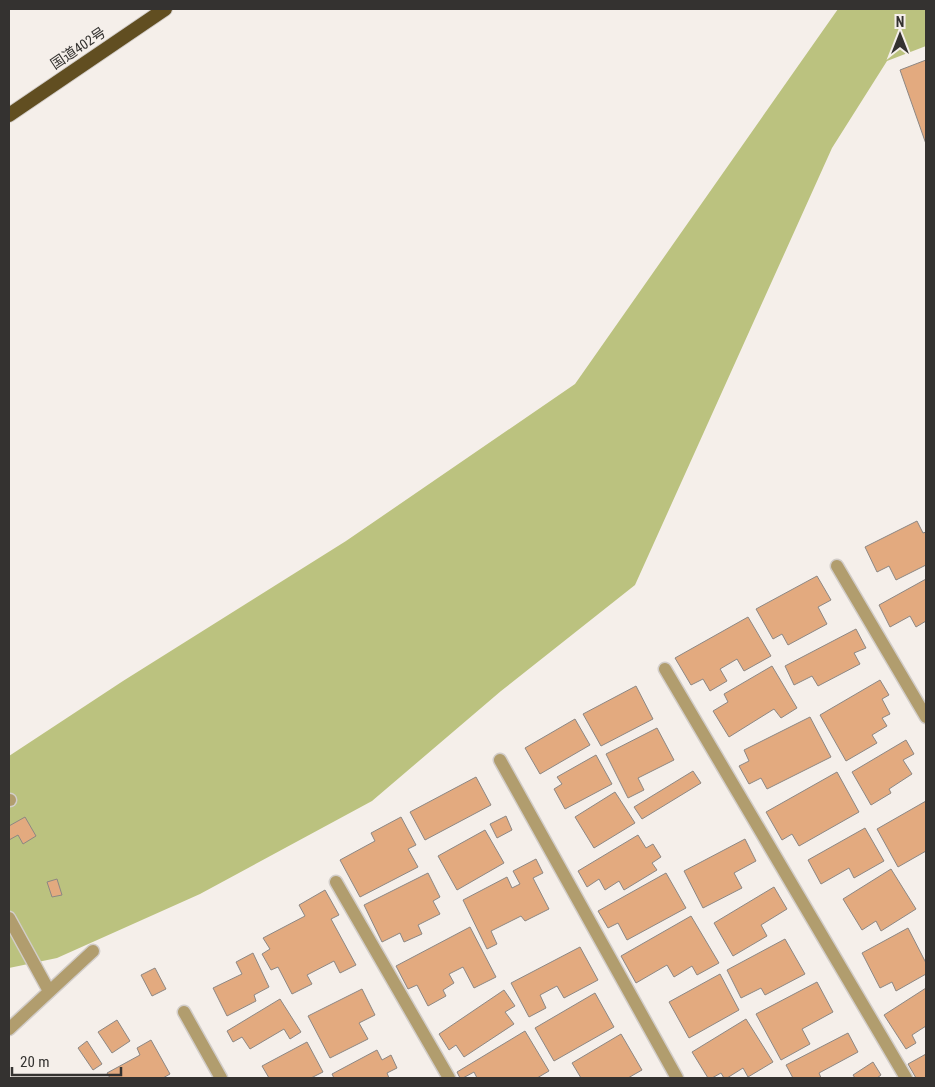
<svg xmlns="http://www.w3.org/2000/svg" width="935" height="1087" viewBox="0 0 935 1087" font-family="'Roboto Condensed','Noto Sans JP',sans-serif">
	<rect width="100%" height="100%" fill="#f5efea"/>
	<!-- forest -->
	<path fill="#bbc27f" d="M838 9H926V46L887 61 832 148 635 585 501 691 372 801 200 894 57 958 9 968V756L123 681 346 541 575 384Z"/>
	<!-- building -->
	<g fill="#e3aa7f" stroke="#8d8783">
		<path d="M926 60V144L900 70Z"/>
		<path d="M917 521 923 533 926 532V565L896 580 889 566 877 572 865 547Z"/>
		<path d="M817 576 831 600 818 607 827 624 788 645 782 634 773 639 756 609Z"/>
		<path d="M926 579V621L916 627 910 616 890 627 879 605Z"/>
		<path d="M748 617 771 656 744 671 737 659 720 669 727 681 710 691 703 679 691 685 675 658Z"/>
		<path d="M856 629 866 648 854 653 860 664 818 686 812 676 794 685 785 666Z"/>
		<path d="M772 666 797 708 781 718 774 709 729 737 713 711 728 702 724 694Z"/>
		<path d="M880 680 889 695 882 699 890 714 882 718 887 726 872 735 877 743 846 761 820 715Z"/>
		<path d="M636 686 653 719 601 746 583 714Z"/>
		<path d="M810 717 831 757 767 789 761 778 749 784 739 766 749 761 744 750Z"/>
		<path d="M575 719 590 745 540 774 525 748Z"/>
		<path d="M657 728 674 760 638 778 644 790 628 798 606 754Z"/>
		<path d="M906 740 914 754 903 760 912 774 889 789 891 793 871 805 852 772Z"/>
		<path d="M596 755 612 784 565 809 554 789 562 784 557 777Z"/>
		<path d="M693 771 701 783 642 819 634 807Z"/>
		<path d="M837 772 859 812 799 846 792 834 782 840 766 812Z"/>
		<path d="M476 777 491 805 425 840 410 812Z"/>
		<path d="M615 792 635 823 594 848 575 817Z"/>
		<path d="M926 801V851L898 867 877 829Z"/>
		<path d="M506 816 512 830 497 838 490 824Z"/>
		<path d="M25 817 36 836 23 844 18 835 9 840V826Z"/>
		<path d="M401 817 416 845 408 849 418 867 360 897 340 860 375 841 371 833Z"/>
		<path d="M865 828 884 861 854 878 849 868 821 884 808 860Z"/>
		<path d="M485 830 504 863 457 890 438 856Z"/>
		<path d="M638 835 646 848 653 844 661 857 652 863 657 870 624 890 619 881 605 890 599 879 587 887 578 871Z"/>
		<path d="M745 839 756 861 734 873 742 888 703 908 684 871Z"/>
		<path d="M536 859 543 873 533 878 549 909 525 921 521 916 491 931 497 944 487 949 463 900 507 877 512 888 520 884 513 871Z"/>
		<path d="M891 869 916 909 881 931 876 921 862 930 843 899Z"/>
		<path d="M428 873 440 897 433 901 440 914 418 925 422 934 404 942 400 933 382 942 364 905Z"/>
		<path d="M666 873 686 908 627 940 618 923 608 928 598 911Z"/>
		<path d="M57 879 62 895 52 897 47 882Z"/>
		<path d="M774 887 787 909 761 925 767 936 733 956 714 923Z"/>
		<path d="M325 890 339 915 331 919 356 965 340 973 334 961 307 975 312 984 292 994 278 967 271 970 262 954 270 949 263 938 305 916 299 905Z"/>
		<path d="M691 916 719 963 697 975 692 966 674 977 667 965 636 983 621 956Z"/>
		<path d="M470 927 496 977 474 988 463 967 449 974 454 983 443 990 446 996 428 1006 417 985 408 989 396 966Z"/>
		<path d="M908 928 926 963V974L896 991 892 982 880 988 862 953Z"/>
		<path d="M785 939 805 974 765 995 761 988 741 998 727 970Z"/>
		<path d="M580 947 598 980 564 998 557 986 540 995 546 1008 529 1017 511 983Z"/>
		<path d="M253 953 269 987 254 995 256 1001 227 1016 213 988 242 974 236 962Z"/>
		<path d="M155 968 166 989 152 996 141 975Z"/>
		<path d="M720 974 739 1010 689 1038 669 1002Z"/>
		<path d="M817 982 833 1012 802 1029 810 1044 781 1060 756 1014Z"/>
		<path d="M926 988V1026L912 1035 916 1043 906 1049 884 1015Z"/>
		<path d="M362 989 375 1015 359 1023 368 1039 330 1058 308 1016Z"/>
		<path d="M504 990 515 1006 505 1012 514 1024 464 1057 456 1045 449 1050 439 1034Z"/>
		<path d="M595 993 614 1027 554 1061 535 1028Z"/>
		<path d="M280 999 301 1032 290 1039 284 1029 250 1049 242 1037 233 1042 227 1031Z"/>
		<path d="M746 1019 773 1062 748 1077 743 1068 727 1078H724L721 1073 712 1078H708L692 1052Z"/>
		<path d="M117 1020 130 1041 112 1053 98 1032Z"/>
		<path d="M525 1031 549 1071 537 1078H477L474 1072 463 1078H460L457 1072Z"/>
		<path d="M848 1033 858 1052 819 1073 821 1078H793L786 1065Z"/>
		<path d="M621 1034 642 1070 628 1078H581L572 1063Z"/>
		<path d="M151 1040 170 1074 163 1078H110L107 1073 140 1055 137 1048Z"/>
		<path d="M87 1041 102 1064 93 1070 78 1048Z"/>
		<path d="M307 1042 323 1072 311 1078H269L262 1066Z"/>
		<path d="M377 1050 382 1060 391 1055 397 1068 387 1073 389 1078H334L332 1074Z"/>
		<path d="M926 1054V1078H916L908 1064Z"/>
		<path d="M873 1062 881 1075 877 1078H855L853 1075Z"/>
	</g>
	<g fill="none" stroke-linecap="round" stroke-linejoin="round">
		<defs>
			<g id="minor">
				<path d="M837 566 926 717"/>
				<path d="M665 669 906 1078"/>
				<path d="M500 760 677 1078"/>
				<path d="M9 800H10"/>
				<path d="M336 882 449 1078"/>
				<path d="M9 918 49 991"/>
				<path d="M184 1012 221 1078"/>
				<path d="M9 1029 93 951"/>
			</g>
			<path id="trunk" d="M9 115 165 9"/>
		</defs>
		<!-- minor casing -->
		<use href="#minor" stroke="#d2cdc9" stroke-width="15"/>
		<!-- trunk casing -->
		<use href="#trunk" stroke="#d2cdc9" stroke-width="16"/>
		<!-- minor -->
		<use href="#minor" stroke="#b19d6e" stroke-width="12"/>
		<!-- trunk -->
		<use href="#trunk" stroke="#614e21" stroke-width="14"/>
	</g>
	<g text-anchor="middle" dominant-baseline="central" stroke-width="4" stroke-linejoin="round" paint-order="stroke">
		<!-- street labels -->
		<g font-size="14" fill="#343230" stroke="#f5efea">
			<text transform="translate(78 48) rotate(-34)">国道402号</text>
		</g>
	</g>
	<!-- border -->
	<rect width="935" height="1087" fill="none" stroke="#343230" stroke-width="20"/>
	<!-- north arrow -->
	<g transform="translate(900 35)" stroke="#f5efea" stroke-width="4" paint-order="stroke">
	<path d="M0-4L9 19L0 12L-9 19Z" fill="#343230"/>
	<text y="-8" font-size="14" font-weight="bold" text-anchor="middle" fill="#343230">N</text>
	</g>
	<!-- scale -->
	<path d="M12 1067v8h109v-8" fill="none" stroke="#343230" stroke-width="2.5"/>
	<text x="20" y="1067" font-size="15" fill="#343230" stroke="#f5efea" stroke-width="4" paint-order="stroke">20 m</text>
</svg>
